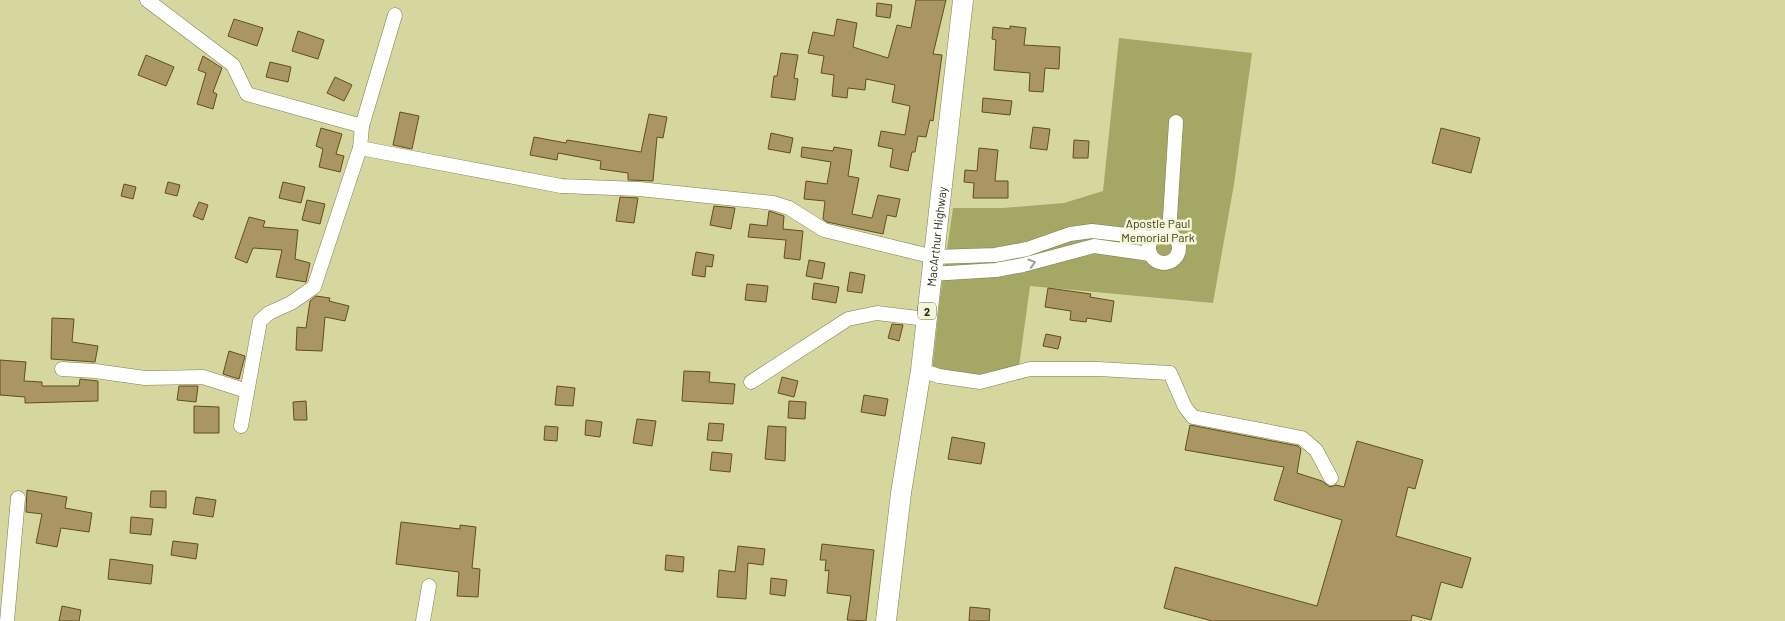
<svg xmlns="http://www.w3.org/2000/svg" width="1785" height="621" viewBox="0 0 1785 621" font-family="Barlow,sans-serif">
	<rect width="100%" height="100%" fill="#d5d79f"/>
	<!-- green -->
	<path fill="#a5a764" d="M1119 38 1252 53 1234 184 1213 303 1030 286 1019 366 982 378 932 372 940 297 953 208H1003L1064 203 1103 191Z"/>
	<!-- building -->
	<g fill="#a99662" stroke="#614f1b">
		<path d="M916 0H946L933 54 942 55 933 121 930 120 926 137 918 136 915 152H912L908 171 890 167 893 149 878 146 881 131 905 135 910 106 892 102 895 85 866 79 865 90 848 88 847 98 832 96 834 75 821 73 824 56 808 53 813 32 834 36 837 19 857 23 853 47 888 58 897 25 911 28Z"/>
		<path d="M877 3 892 5 890 18 876 16Z"/>
		<path d="M234 19 263 28 257 46 228 36Z"/>
		<path d="M1010 26 1026 28 1024 45 1060 47 1059 69 1045 68 1043 92 1029 91 1030 73 994 70 996 40 992 39 993 27 1010 29Z"/>
		<path d="M298 31 324 40 318 59 292 51Z"/>
		<path d="M781 53 798 55 794 78 798 79 795 100 771 97 774 76H777Z"/>
		<path d="M146 55 174 67 166 86 138 75Z"/>
		<path d="M203 56 222 68 213 92 217 94 213 109 197 104 206 73 198 70Z"/>
		<path d="M270 62 291 67 288 82 266 77Z"/>
		<path d="M335 77 352 85 344 101 327 93Z"/>
		<path d="M983 98 1012 101 1010 115 982 112Z"/>
		<path d="M400 112 419 116 412 149 393 145Z"/>
		<path d="M649 114 667 117 663 138 657 137 653 181 628 180V173L600 169 601 161 558 153 557 160 530 155 534 137 566 143 567 140 641 152Z"/>
		<path d="M1033 127 1050 129 1047 150 1030 148Z"/>
		<path d="M321 128 342 134 336 154 344 156 340 172 319 167 323 149 316 146Z"/>
		<path d="M1441 128 1480 138 1471 173 1432 163Z"/>
		<path d="M771 133 793 138 790 153 768 149Z"/>
		<path d="M1074 140 1089 141 1088 158H1073Z"/>
		<path d="M802 147 833 151 834 147 852 150 848 176 859 178 852 214 872 218 878 195 900 199 896 217 887 215 883 234 827 222 823 219 825 201 804 199 806 181 827 184 831 162 801 157Z"/>
		<path d="M979 148 998 150 995 181H1008V198H973L974 183 964 182 965 170 977 171Z"/>
		<path d="M168 182 180 185 177 196 165 193Z"/>
		<path d="M283 182 305 187 301 203 279 198Z"/>
		<path d="M124 184 136 187 133 199 121 196Z"/>
		<path d="M620 197 638 198 634 223 616 221Z"/>
		<path d="M307 200 325 204 320 224 302 220Z"/>
		<path d="M199 202 208 205 203 220 193 216Z"/>
		<path d="M714 206 735 208 731 229 710 225Z"/>
		<path d="M769 211 784 216 783 229 803 231 800 260 784 258 786 240 748 237 750 224 767 226Z"/>
		<path d="M249 217 265 221 263 227 298 230 295 259 310 263 306 282 276 277 282 250 253 248 247 263 235 258Z"/>
		<path d="M696 252 714 255 712 267 706 266 705 277 692 275Z"/>
		<path d="M809 260 825 263 822 279 806 276Z"/>
		<path d="M850 272 865 275 862 293 847 291Z"/>
		<path d="M814 283 839 287 836 303 812 299Z"/>
		<path d="M747 284 768 286 766 302 745 300Z"/>
		<path d="M1048 288 1091 294 1090 297 1114 301 1111 322 1087 318 1086 322 1070 320 1071 311 1045 307Z"/>
		<path d="M316 296 330 298 329 301 349 306 345 321 325 317 322 351 296 350 297 327 306 328 310 301Z"/>
		<path d="M52 318 74 319 72 342 98 346 95 362 51 359Z"/>
		<path d="M892 324 903 325 899 341 888 338Z"/>
		<path d="M1046 334 1061 337 1058 349 1043 346Z"/>
		<path d="M229 351 245 356 239 379 223 374Z"/>
		<path d="M0 360 26 362 24 381 42 382V386H79L80 379 98 381V401L25 403V397L0 395Z"/>
		<path d="M684 371 710 372 709 382 735 384 733 404 682 401Z"/>
		<path d="M782 377 798 381 794 397 778 393Z"/>
		<path d="M179 386H198L196 402 177 400Z"/>
		<path d="M557 386 575 388 573 406 555 405Z"/>
		<path d="M864 395 888 399 885 416 861 412Z"/>
		<path d="M306 401 307 420H294L293 402Z"/>
		<path d="M789 401 806 402 805 419 788 418Z"/>
		<path d="M194 406 219 407V433H194Z"/>
		<path d="M637 419 656 421 652 446 633 443Z"/>
		<path d="M586 420 602 422 600 437 585 435Z"/>
		<path d="M709 423 724 424 722 441 707 440Z"/>
		<path d="M1190 425 1298 446 1301 449 1297 473 1322 481 1330 487 1336 485 1344 487 1357 441 1423 460 1415 489 1408 487 1396 536 1471 558 1462 588 1441 582 1431 620 1412 615 1411 621H1212L1164 608 1175 567 1317 606 1342 520 1274 500 1284 467 1185 450Z"/>
		<path d="M545 426 558 427 557 441 544 440Z"/>
		<path d="M768 426 786 427 785 461 765 459Z"/>
		<path d="M952 437 985 443 981 464 948 459Z"/>
		<path d="M712 452 732 454 730 472 710 470Z"/>
		<path d="M27 490 67 497 65 508 92 513 89 532 61 528 57 547 36 543 42 514 26 512Z"/>
		<path d="M151 491H166V508L150 507Z"/>
		<path d="M196 497 216 500 213 517 193 514Z"/>
		<path d="M131 517 153 519 151 535 130 533Z"/>
		<path d="M401 522 460 529V525L476 527 472 568 480 569 478 597 457 596 459 572 396 564Z"/>
		<path d="M173 541 198 544 196 559 171 555Z"/>
		<path d="M822 544 874 550 866 621 847 620 851 596 827 593 829 570 825 571 826 560H820Z"/>
		<path d="M738 546 765 549 763 565 748 563 746 599 717 597 719 570 735 572Z"/>
		<path d="M666 555 684 557 683 572 665 570Z"/>
		<path d="M110 559 153 565 151 584 108 579Z"/>
		<path d="M771 578 787 580 785 596 770 594Z"/>
		<path d="M62 606 81 610 79 621H59Z"/>
		<path d="M970 607 990 609 989 621H969Z"/>
	</g>
	<g fill="none" stroke-linecap="round" stroke-linejoin="round">
		<defs>
			<g id="minor">
				<path d="M147 0 233 65 247 94 362 126 360 148 561 186 639 189 773 203 789 208 824 230 934 257 995 255 1027 249 1070 234 1092 231 1153 238"/>
				<path d="M362 126 395 15"/>
				<circle cx="1164" cy="248" r="15"/>
				<path d="M1169 234 1176 122"/>
				<path d="M931 274 996 270 1023 265 1094 246 1150 254"/>
				<path d="M62 369 95 371 145 378 203 377 247 391"/>
				<path d="M921 370 939 376 980 382 1030 369H1098L1170 373 1185 407 1193 417 1302 438 1316 450 1331 478"/>
				<path d="M751 382 848 319 877 313 926 319"/>
				<path d="M241 426 260 321 269 313 291 303 314 287 360 148"/>
				<path d="M7 621 18 498"/>
				<path d="M423 621 429 586"/>
			</g>
			<g id="highway">
				<path id="s1" d="M886 621 901 493 921 370 963 0"/>
			</g>
		</defs>
		<!-- minor casing -->
		<use href="#minor" stroke="#7e7f4b" stroke-width="15"/>
		<!-- highway casing -->
		<use href="#highway" stroke="#7e7f4b" stroke-width="21"/>
		<!-- minor -->
		<use href="#minor" stroke="#fff" stroke-width="14"/>
		<!-- highway -->
		<use href="#highway" stroke="#fff" stroke-width="20"/>
	</g>
	<!-- one-way arrows -->
	<defs><path id="oneway-chevron" d="M-2-3.5L2.5 0L-2 3.5" fill="none" stroke-width="1.6" stroke-linecap="round" stroke-linejoin="round" transform="scale(1.25)"/></defs>
	<use stroke="#9e9f95" href="#oneway-chevron" transform="translate(1032 263) rotate(-16)"/>
	<g text-anchor="middle" dominant-baseline="central" stroke-width="5" stroke-linejoin="round" paint-order="stroke">
		<!-- shield labels -->
		<rect fill="#f4f6da" stroke="#65664f" stroke-width="1" x="918" y="302.5" width="18" height="17" rx="4"/>
		<g font-size="11" font-weight="bold" fill="#282913">
			<text x="927" y="311">2</text>
		</g>
		<!-- park labels -->
		<g font-size="12" fill="#3b3b0e" stroke="#f4f6da">
			<text x="1158" y="223">Apostle Paul<tspan x="1158" dy="14">Memorial Park</tspan></text>
		</g>
		<!-- street labels -->
		<g font-size="12" fill="#282913" stroke="#f4f6da">
			<text stroke="none"><textPath href="#s1" startOffset="388">MacArthur Highway</textPath></text>
		</g>
	</g>
</svg>
